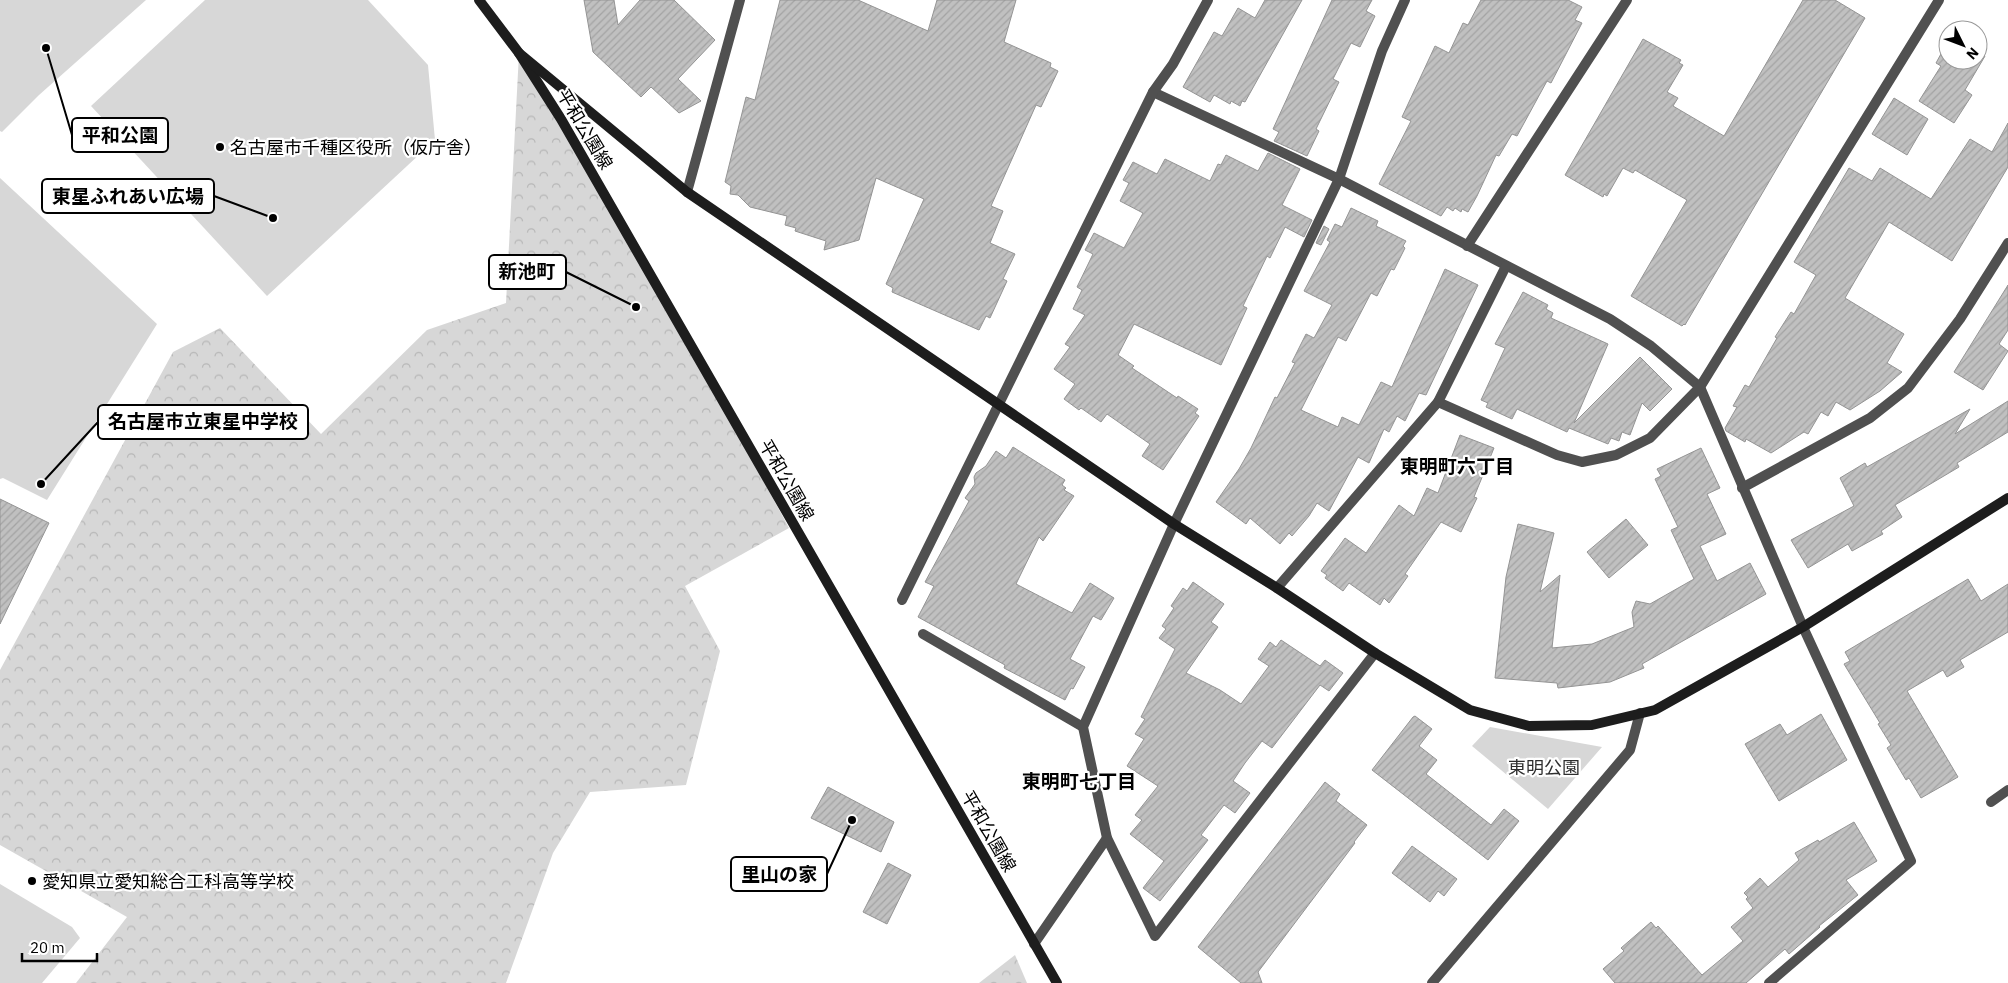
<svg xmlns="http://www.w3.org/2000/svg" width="2008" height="983" viewBox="0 0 2008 983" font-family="'IBM Plex Sans','Noto Sans JP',sans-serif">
	<defs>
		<pattern id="forest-crowns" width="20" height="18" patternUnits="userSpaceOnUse" patternTransform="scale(1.25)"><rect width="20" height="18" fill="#d7d7d7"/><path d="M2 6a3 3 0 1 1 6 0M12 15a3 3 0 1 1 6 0" fill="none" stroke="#b7b7b7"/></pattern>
		<pattern id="building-hatch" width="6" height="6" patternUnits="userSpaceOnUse" patternTransform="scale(1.25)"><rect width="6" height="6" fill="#c0c0c0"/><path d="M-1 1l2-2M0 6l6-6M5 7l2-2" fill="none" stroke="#a3a3a3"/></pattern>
	</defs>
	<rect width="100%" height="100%" fill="#fff"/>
	<!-- forest -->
	<g fill="url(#forest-crowns)">
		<path d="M519 53 674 316 789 528 685 586 720 651 686 785 590 792 553 853 506 983H76L127 917 0 845V670L173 352 220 328 321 434 427 330 506 303Z"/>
		<path d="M1015 955 1027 983H979Z"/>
	</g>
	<!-- park -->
	<g fill="#d7d7d7">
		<path d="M0 0H146L39 95 2 132 0 131Z"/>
		<path d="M205 0H368L428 65 435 140 267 296 91 106Z"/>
		<path d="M0 178 157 324 47 500 3 478 0 479Z"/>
		<path d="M1490 727 1602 747 1548 809 1472 746Z"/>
		<path d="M0 884 72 927 80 938 42 983H0Z"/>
	</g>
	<!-- building -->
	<g fill="url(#building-hatch)" stroke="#949494">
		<path d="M584 0H614L618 25 640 0H674L715 40 678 79 701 101 679 113 651 87 641 97 593 52Z"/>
		<path d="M780 0H858L928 31 937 0H1016L1004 42 1051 63 1050 67 1058 71 1041 107 1036 105 991 206 1003 211 990 243 1015 254 1003 279 1007 281 990 318 986 316 979 330 892 292 893 288 886 284 924 199 876 178 859 240 824 250 826 241 795 231 796 228 785 225 787 216 750 207 738 195 730 194 731 186 725 182 746 97 755 100Z"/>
		<path d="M1265 0H1302L1245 102 1242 101 1240 106 1231 101 1230 104 1214 95 1210 102 1183 87 1214 32 1222 36 1238 8 1255 18Z"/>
		<path d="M1332 0H1372L1366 11 1375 16 1360 47 1351 43 1333 79 1339 82 1316 129 1319 131 1307 156 1274 141 1279 132 1273 129Z"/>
		<path d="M1481 0H1568L1582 7 1575 20 1582 23 1551 83 1547 81 1517 136 1512 134 1499 156 1496 155 1477 196 1468 212 1462 209 1461 212 1455 208 1453 211 1447 207 1441 216 1379 184 1411 121 1402 117 1435 46 1449 53 1463 23 1468 25Z"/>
		<path d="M1803 0H1835L1865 18 1685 325 1684 324 1682 326 1631 296 1687 200 1635 170 1633 173 1623 168 1607 196 1604 194 1603 197 1565 175 1643 39 1681 60 1679 63 1683 65 1667 92 1678 98 1673 106 1724 136Z"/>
		<path d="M1948 41V60H1978V52L1985 56 1965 90 1972 95 1954 123 1919 101 1941 66 1936 63Z"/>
		<path d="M1894 98 1928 119 1907 155 1872 134Z"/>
		<path d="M2008 123V167L1952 261 1889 222 1845 298 1904 334 1887 363 1902 372 1880 391 1850 410 1836 402 1828 416 1821 412 1808 434 1804 432 1771 453 1746 439 1745 442 1726 431 1725 428 1737 407 1733 406 1745 385 1749 387 1777 338 1775 337 1791 312 1794 314 1816 275 1794 262 1849 168 1872 181 1880 168 1931 199 1970 139 1992 152Z"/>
		<path d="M1268 153 1300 169 1282 205 1312 220 1304 237 1285 227 1270 258 1267 256 1243 306 1247 308 1221 365 1134 324 1118 355 1134 366 1132 368 1177 398 1178 396 1198 409 1195 413 1199 416 1163 470 1142 456 1150 444 1107 414 1101 422 1081 408 1079 410 1064 399 1075 384 1054 369 1070 347 1065 344 1085 315 1073 309 1082 290 1077 287 1093 254 1085 250 1094 233 1124 248 1143 213 1120 201 1129 183 1123 180 1133 162 1157 174 1165 159 1210 181 1218 164 1221 165 1226 155 1258 171Z"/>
		<path d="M1351 208 1378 221 1376 226 1406 241 1403 246 1405 248 1394 270 1391 269 1377 296 1371 293 1346 341 1338 337 1301 410 1338 427 1342 417 1359 425 1381 382 1392 387 1445 269 1478 285 1426 395 1419 393 1405 421 1397 416 1389 432 1384 429 1369 463 1358 457 1329 511 1317 503 1309 516 1292 536 1289 533 1280 544 1250 518 1246 524 1216 502 1239 469 1251 448 1275 397 1277 398 1295 363 1292 362 1306 334 1314 338 1332 305 1304 291 1330 242 1327 240 1335 224 1342 227Z"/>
		<path d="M1324 226 1329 229 1321 245 1316 243Z"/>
		<path d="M2008 285V330L1999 344 2008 351 1983 390 1954 372Z"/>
		<path d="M1523 292 1548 305 1546 309 1553 313 1551 318 1608 344 1574 423 1640 357 1672 389 1650 411 1642 403 1630 435 1622 432 1619 441 1611 438 1608 444 1569 428 1567 432 1517 409 1512 419 1486 407 1488 403 1481 400 1505 348 1495 344Z"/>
		<path d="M2008 401V432L1957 463 1959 467 1895 505 1902 517 1881 531 1883 534 1852 551 1848 544 1808 568 1791 540 1854 506 1840 478 1865 463 1867 467 1970 409 1955 434Z"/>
		<path d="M1460 435 1494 448 1474 497 1477 498 1461 532 1441 522 1405 574 1408 576 1389 603 1384 598 1380 605 1349 583 1343 591 1325 578 1327 575 1321 571 1345 538 1366 553 1399 505 1414 516 1427 488 1438 493Z"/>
		<path d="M1013 447 1065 480 1062 485 1066 488 1064 490 1074 496 1043 541 1039 537 1016 584 1072 613 1090 583 1114 598 1101 620 1093 616 1070 659 1085 667 1073 689 1071 688 1065 700 1004 668 1005 665 918 617 934 586 925 582 969 501 965 498 975 484 974 477 976 473 986 466 996 451 1006 458Z"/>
		<path d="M1701 448 1720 488 1707 494 1726 534 1700 546 1717 581 1750 563 1766 594 1642 664 1644 668 1610 682 1558 688 1557 683 1495 678 1506 577 1518 524 1554 533 1540 592 1560 575 1552 648 1592 644 1634 627 1632 612 1636 601 1650 604 1694 579 1671 530 1678 527 1655 479 1661 476 1657 469Z"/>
		<path d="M0 499 49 523 0 624Z"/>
		<path d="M1626 519 1648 545 1609 578 1587 552Z"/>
		<path d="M1968 579 1981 601 2008 584V632L1960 660 1964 667 1947 677 1943 670 1907 691 1958 777 1921 798 1909 778 1906 780 1887 748 1891 745 1878 724 1880 723 1844 664 1850 661 1845 652Z"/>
		<path d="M1193 582 1224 604 1211 622 1218 627 1186 673 1220 690 1241 704 1269 666 1258 659 1270 642 1276 647 1281 640 1320 666 1325 660 1343 673 1329 691 1320 685 1272 748 1262 741 1245 763 1233 781 1250 793 1235 813 1224 805 1201 835 1208 840 1160 901 1143 888 1164 861 1130 834 1142 820 1135 815 1158 786 1127 766 1144 739 1135 734 1145 719 1141 717 1175 649 1159 638 1166 629 1162 626 1174 608 1171 606 1183 588 1187 591Z"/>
		<path d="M1821 714 1847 760 1779 801 1745 744 1780 724 1787 735Z"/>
		<path d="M1415 716 1432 729 1419 746 1437 760 1426 774 1491 825 1504 809 1519 821 1488 860 1372 770 1413 717Z"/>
		<path d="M1325 782 1340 794 1336 801 1367 825 1354 842 1355 843 1258 972 1262 983H1241L1198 947Z"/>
		<path d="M828 787 894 822 881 852 811 818Z"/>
		<path d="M1854 822 1877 861 1846 880 1858 895 1819 926 1820 927 1789 954 1785 949 1746 983H1615L1603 969 1624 951 1621 948 1651 922 1656 928 1658 926 1702 975 1743 941 1731 927 1753 908 1746 899 1748 897 1744 893 1760 878 1768 887 1799 860 1795 853 1818 840 1819 842Z"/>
		<path d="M1412 846 1457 879 1444 896 1438 891 1430 902 1392 873Z"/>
		<path d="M888 863 911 875 887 924 863 912Z"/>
	</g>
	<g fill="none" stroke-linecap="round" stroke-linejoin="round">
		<!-- street -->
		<g stroke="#505050" stroke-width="10">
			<path d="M1153 92 1339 179 1610 319 1651 346 1700 387 1803 627 1911 861 1769 983"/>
			<path d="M687 192 740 0"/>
			<path d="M1467 246 1627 0"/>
			<path d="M1438 402 1557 455 1582 462 1616 455 1650 438 1700 387 1939 0"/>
			<path d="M1742 488 1870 418 1908 388 1960 319 2008 243"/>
			<path d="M1277 588 1438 402 1506 266"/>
			<path d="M902 600 1153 92 1173 64 1208 0"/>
			<path d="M923 634 1083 727"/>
			<path d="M1375 653 1155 936 1107 838 1083 727 1174 524 1339 179 1382 51 1405 0"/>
			<path d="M1991 802 2008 790"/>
			<path d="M1034 944 1107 838"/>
			<path d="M1432 983 1630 750 1640 713"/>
		</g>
		<!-- secondary -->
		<g stroke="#1d1d1d" stroke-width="10">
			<path d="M479 0 519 53 561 119 1057 983"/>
			<path d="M519 53 687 192 1174 524 1277 588 1375 653 1470 710 1529 726 1592 725 1655 710 1803 627 2008 498"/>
		</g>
	</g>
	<!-- markers -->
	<g fill="#000" stroke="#fff" stroke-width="2">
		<circle cx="220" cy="147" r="5"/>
		<circle cx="32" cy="881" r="5"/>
	</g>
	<g text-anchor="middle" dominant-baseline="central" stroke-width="4.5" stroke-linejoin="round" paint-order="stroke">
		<!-- street labels -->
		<g font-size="18" fill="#000" stroke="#fff">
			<text transform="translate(585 129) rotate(59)">平和公園線</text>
			<text transform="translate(787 480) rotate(60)">平和公園線</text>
			<text transform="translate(989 831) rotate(60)">平和公園線</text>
		</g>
		<!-- poi labels -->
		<g font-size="18" fill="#000" stroke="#fff" text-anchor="start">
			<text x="230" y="147">名古屋市千種区役所（仮庁舎）</text>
			<text x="42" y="881">愛知県立愛知総合工科高等学校</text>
		</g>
		<!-- park labels -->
		<g font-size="18" fill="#2e2e2e" stroke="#fff">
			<text x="1544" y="767">東明公園</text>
		</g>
		<!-- neighbourhood labels -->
		<g font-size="19" font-weight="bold" fill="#000" stroke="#fff">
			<text x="1457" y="466">東明町六丁目</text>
			<text x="1079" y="781">東明町七丁目</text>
		</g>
	</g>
	<!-- callouts -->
	<path fill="none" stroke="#000" stroke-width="2" d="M46 48L72 135M273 218L214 196M636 307L566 272M41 484L98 422M852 820L827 874"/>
	<g fill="#000" stroke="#fff" stroke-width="2">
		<circle cx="46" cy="48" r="5"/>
		<circle cx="273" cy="218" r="5"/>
		<circle cx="636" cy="307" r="5"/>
		<circle cx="41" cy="484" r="5"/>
		<circle cx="852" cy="820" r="5"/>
	</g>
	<g fill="#fff" stroke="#000" stroke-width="2">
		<rect x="72" y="118" width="96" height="34" rx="5"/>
		<rect x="42" y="179" width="172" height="34" rx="5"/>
		<rect x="489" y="255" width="77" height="34" rx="5"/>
		<rect x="98" y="405" width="210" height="34" rx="5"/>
		<rect x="731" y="857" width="96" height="34" rx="5"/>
	</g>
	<g font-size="19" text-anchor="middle" font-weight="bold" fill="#000">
		<text x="120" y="142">平和公園</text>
		<text x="128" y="203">東星ふれあい広場</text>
		<text x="527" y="278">新池町</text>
		<text x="203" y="428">名古屋市立東星中学校</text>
		<text x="779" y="881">里山の家</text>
	</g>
	<!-- north arrow -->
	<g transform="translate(1963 45) rotate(132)"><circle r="24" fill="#ffffff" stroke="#999999"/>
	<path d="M0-4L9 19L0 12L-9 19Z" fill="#000000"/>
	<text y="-8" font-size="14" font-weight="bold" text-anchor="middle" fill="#000000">N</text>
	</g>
	<!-- scale -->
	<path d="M22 953v8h75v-8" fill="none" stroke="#000000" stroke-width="2.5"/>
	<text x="30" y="953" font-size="15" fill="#000000" stroke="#ffffff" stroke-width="4" paint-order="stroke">20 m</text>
</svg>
